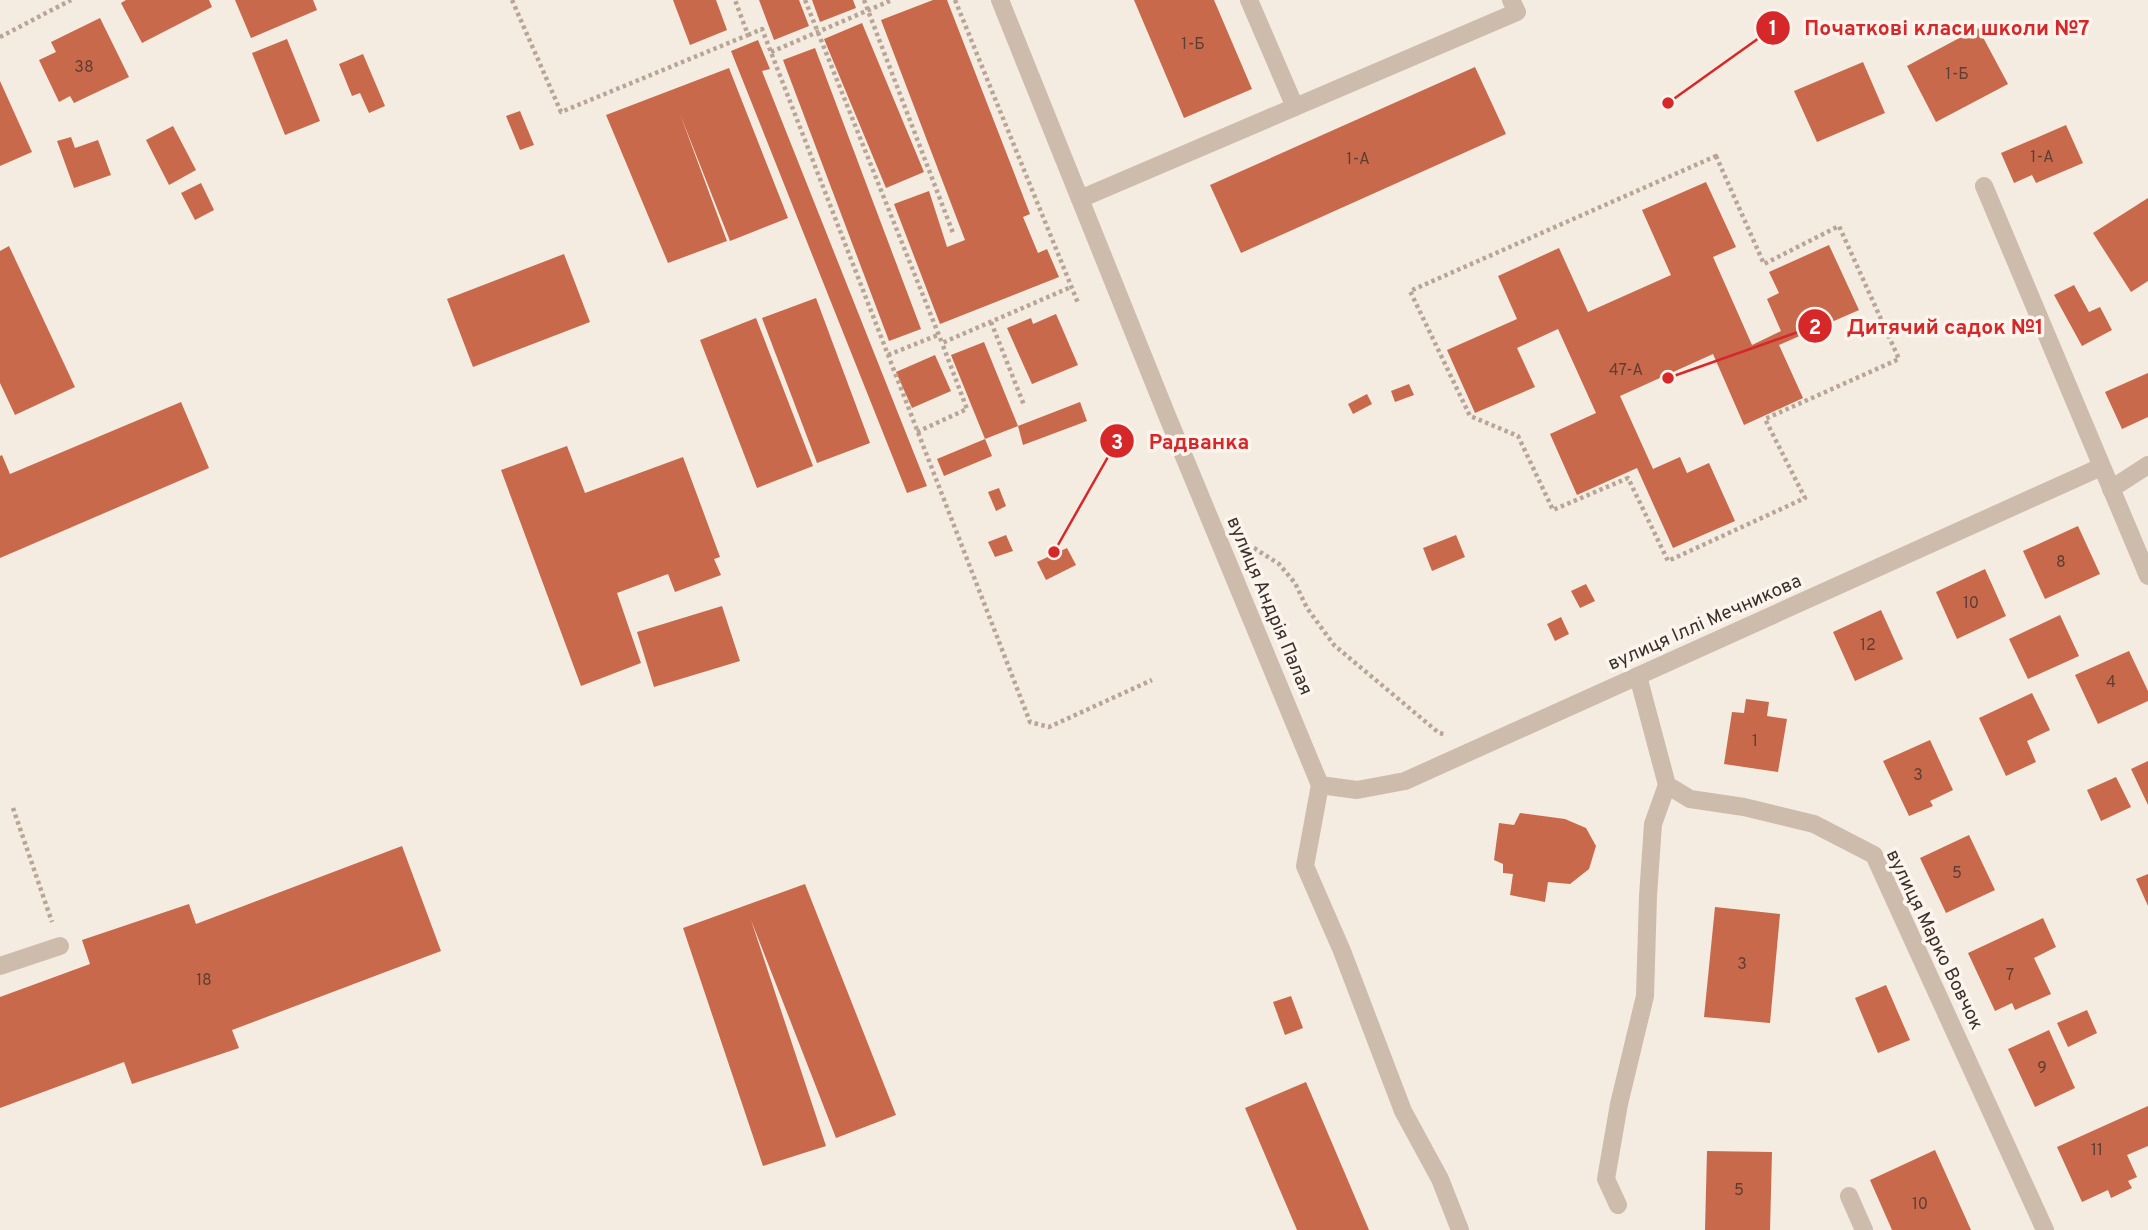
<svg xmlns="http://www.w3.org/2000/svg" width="2148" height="1230" viewBox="0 0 2148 1230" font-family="Overpass,sans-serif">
	<rect width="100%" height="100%" fill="#f4ebe1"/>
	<!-- building -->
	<g fill="#c8694b">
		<path d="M126 0H209L212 7 142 43 121 3Z"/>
		<path d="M235 0H313L317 10 251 38Z"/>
		<path d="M673 0H716L727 30 690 45Z"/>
		<path d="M759 0H799L809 26 774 40Z"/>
		<path d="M812 0H853L856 8 820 22Z"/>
		<path d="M933 0H947L1030 214 1023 217 1038 253 1047 249 1059 277 940 324 894 204 929 191 947 247 965 240 881 20Z"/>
		<path d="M1134 0H1214L1252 89 1184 118Z"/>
		<path d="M100 18 129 77 74 103 70 96 59 102 39 60 56 52 51 42Z"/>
		<path d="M862 23 924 172 886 188 824 39Z"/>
		<path d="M1978 28 2008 84 1936 122 1907 66Z"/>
		<path d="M287 39 320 121 285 135 252 53Z"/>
		<path d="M758 40 770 69 762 71 927 486 907 493 731 51Z"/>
		<path d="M815 48 921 329 889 341 783 60Z"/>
		<path d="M363 54 385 106 369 113 360 93 352 96 339 64Z"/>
		<path d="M1863 62 1885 113 1817 142 1794 91Z"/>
		<path d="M1475 67 1506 134 1241 253 1210 185Z"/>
		<path d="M729 68 788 218 730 241 680 114 727 241 668 263 606 115Z"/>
		<path d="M0 81 32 152 0 166Z"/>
		<path d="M520 111 534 145 520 150 506 116Z"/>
		<path d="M2066 125 2083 163 2036 183 2032 175 2014 183 2001 153Z"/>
		<path d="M173 126 196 170 169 185 146 140Z"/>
		<path d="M71 137 75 148 98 140 111 175 74 188 57 141Z"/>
		<path d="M1706 182 1736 247 1713 257 1752 345 1781 331 1767 299 1779 293 1769 272 1829 245 1859 310 1779 345 1803 398 1744 425 1713 354 1620 396 1653 469 1680 457 1687 473 1709 463 1735 521 1673 548 1637 468 1577 495 1550 434 1596 413 1558 329 1517 348 1535 387 1475 413 1447 350 1517 319 1498 276 1559 248 1588 312 1671 275 1642 210Z"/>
		<path d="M201 183 214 210 195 220 181 193Z"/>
		<path d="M2148 198V281L2131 292 2093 233Z"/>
		<path d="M9 246 75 387 15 415 0 383V251Z"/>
		<path d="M564 254 590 322 473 367 447 299Z"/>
		<path d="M2074 285 2089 312 2100 307 2112 330 2082 346 2054 295Z"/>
		<path d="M816 298 870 443 817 463 762 318Z"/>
		<path d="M1056 314 1078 365 1032 384 1007 328 1031 318 1033 324Z"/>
		<path d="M756 318 813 466 757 488 700 340Z"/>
		<path d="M984 342 1018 426 985 439 951 355Z"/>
		<path d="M935 355 951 391 912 408 896 372Z"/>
		<path d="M2148 373V417L2122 429 2105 392Z"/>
		<path d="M1409 384 1414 395 1395 402 1391 391Z"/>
		<path d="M1367 394 1372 404 1353 414 1348 404Z"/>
		<path d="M181 402 209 468 0 558V456L2 455 10 474Z"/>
		<path d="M1080 402 1087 421 1023 445 1018 426Z"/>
		<path d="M985 439 992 456 944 476 937 459Z"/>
		<path d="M567 446 585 493 683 457 720 557 714 559 721 575 675 592 668 574 617 593 641 663 581 686 501 470Z"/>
		<path d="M999 488 1006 506 996 511 988 492Z"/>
		<path d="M2078 526 2100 574 2045 599 2023 551Z"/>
		<path d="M1006 535 1013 551 995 557 988 542Z"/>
		<path d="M1456 535 1465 557 1432 571 1423 548Z"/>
		<path d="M1067 548 1076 565 1046 580 1037 562Z"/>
		<path d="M1985 569 2006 616 1957 639 1936 592Z"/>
		<path d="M1586 584 1595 601 1580 608 1571 591Z"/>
		<path d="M722 606 740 661 654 687 637 632Z"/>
		<path d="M1881 610 1903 659 1855 681 1833 632Z"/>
		<path d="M2060 615 2079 656 2028 679 2009 639Z"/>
		<path d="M1561 617 1569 634 1555 641 1547 624Z"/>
		<path d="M2129 651 2148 691V701L2098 724 2075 675Z"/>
		<path d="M2032 693 2050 730 2027 741 2036 762 2006 776 1979 718Z"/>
		<path d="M1746 699 1769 702 1767 716 1787 719 1778 772 1724 764 1732 712 1744 713Z"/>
		<path d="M1930 740 1953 790 1930 801 1933 806 1909 816 1883 761Z"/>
		<path d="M2148 761V805L2131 769Z"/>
		<path d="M2116 777 2131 807 2101 821 2087 790Z"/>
		<path d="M1520 813 1565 819 1586 828 1596 846 1589 869 1570 884 1548 882 1545 902 1510 895 1513 874 1503 873V864L1494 860 1499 823 1514 825Z"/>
		<path d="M1969 835 1995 890 1946 913 1920 858Z"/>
		<path d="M402 846 441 951 232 1030 239 1048 132 1084 124 1062 0 1108V997L90 964 82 940 189 904 196 924Z"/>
		<path d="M2148 874V906L2136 879Z"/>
		<path d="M805 884 896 1115 836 1138 751 920 826 1146 763 1166 683 928Z"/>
		<path d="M1715 907 1780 914 1770 1023 1704 1017Z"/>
		<path d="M2043 918 2056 947 2034 958 2051 994 2015 1010 2012 1003 1995 1011 1968 953Z"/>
		<path d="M1886 985 1910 1040 1878 1053 1855 998Z"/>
		<path d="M1291 996 1303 1028 1285 1035 1273 1002Z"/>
		<path d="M2087 1010 2097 1033 2068 1047 2057 1023Z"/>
		<path d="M2049 1030 2075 1088 2035 1107 2008 1049Z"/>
		<path d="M1306 1082 1369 1230H1297L1245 1108Z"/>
		<path d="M2148 1106V1146L2127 1155 2137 1177 2128 1181 2132 1188 2111 1198 2108 1190 2082 1202 2057 1147Z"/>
		<path d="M1935 1150 1971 1230H1892L1870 1180Z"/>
		<path d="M1707 1151 1772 1152 1770 1230H1705Z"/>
	</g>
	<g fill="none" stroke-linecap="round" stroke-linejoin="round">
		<!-- path -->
		<g stroke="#b9a596" stroke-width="4.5" stroke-dasharray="3.5 3.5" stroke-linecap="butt">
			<path d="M512 0 561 112 748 35 735 0"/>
			<path d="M805 0 942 343 1071 287"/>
			<path d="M864 0 953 233"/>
			<path d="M955 0 1078 303"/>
			<path d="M748 35 762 29 1030 722 1049 727 1152 680"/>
			<path d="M0 37 71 0"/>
			<path d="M771 52 892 0"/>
			<path d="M1716 156 1764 264 1839 226 1899 359 1765 419 1805 498 1668 561 1628 478 1553 510 1518 436 1470 416 1410 291Z"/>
			<path d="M991 322 1024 405"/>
			<path d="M888 355 938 335"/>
			<path d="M917 432 967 409 942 343"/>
			<path d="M1254 548 1279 564 1295 583 1307 608 1334 645 1439 733 1444 734"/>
			<path d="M13 808 52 922"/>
		</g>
		<!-- service -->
		<g stroke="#cdbbac" stroke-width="18">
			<path d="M1249 0 1295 107"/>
			<path d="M1080 199 1517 12 1511 0"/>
			<path d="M2111 489 2148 465"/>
			<path d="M0 966 60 946"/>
			<path d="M1849 1196 1864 1230"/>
			<path d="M1618 1205 1606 1179 1619 1104 1645 996 1648 896 1653 824 1667 785"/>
		</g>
		<!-- minor -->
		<g stroke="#cdbbac" stroke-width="18">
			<path d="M1000 0 1166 413 1320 785 1305 866 1342 951 1403 1111 1440 1179 1460 1230"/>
			<path d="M1984 186 2148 576"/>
			<path d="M1638 676 1667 785 1690 799 1744 807 1814 824 1874 855 2045 1230"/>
			<path d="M1320 785 1357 790 1405 781 2101 467"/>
		</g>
	</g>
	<g text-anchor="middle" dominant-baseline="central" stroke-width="7" stroke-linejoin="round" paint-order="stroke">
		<!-- number labels -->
		<g font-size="16" fill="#5e3e33">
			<text x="1193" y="45">1-Б</text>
			<text x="84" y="68">38</text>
			<text x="1957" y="75">1-Б</text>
			<text x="2042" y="158">1-А</text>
			<text x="1358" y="160">1-А</text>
			<text x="1626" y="371">47-А</text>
			<text x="2061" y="563">8</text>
			<text x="1971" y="604">10</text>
			<text x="1868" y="646">12</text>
			<text x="2111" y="683">4</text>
			<text x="1755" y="742">1</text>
			<text x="1918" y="776">3</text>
			<text x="1957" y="874">5</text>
			<text x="1742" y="965">3</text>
			<text x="2010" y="976">7</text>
			<text x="204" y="981">18</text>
			<text x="2042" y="1069">9</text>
			<text x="2097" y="1151">11</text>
			<text x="1739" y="1191">5</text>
			<text x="1920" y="1205">10</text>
		</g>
		<!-- street labels -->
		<g font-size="19" fill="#3b302b" stroke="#fbf5ee">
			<text transform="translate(1269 606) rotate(67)">вулиця Андрія Палая</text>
			<text transform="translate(1705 623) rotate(-24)">вулиця Іллі Мечникова</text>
			<text transform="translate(1934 940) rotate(64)">вулиця Марко Вовчок</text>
		</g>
	</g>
	<!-- callouts -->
	<path fill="none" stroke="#d62828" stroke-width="2.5" d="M1668 103L1773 28M1668 378L1815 326M1054 552L1117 441"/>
	<g fill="#d62828" stroke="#fbf5ee" stroke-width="2.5">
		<circle cx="1668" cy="103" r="7"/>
		<circle cx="1668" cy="378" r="7"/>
		<circle cx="1054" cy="552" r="7"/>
		<circle cx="1773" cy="28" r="18"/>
		<circle cx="1815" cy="326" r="18"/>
		<circle cx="1117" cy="441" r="18"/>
	</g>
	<g font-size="21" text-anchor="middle" font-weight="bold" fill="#fff">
		<text x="1773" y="35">1</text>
		<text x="1815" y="334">2</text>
		<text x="1117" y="449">3</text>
	</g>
	<g font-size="21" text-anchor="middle" font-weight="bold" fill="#d62828" stroke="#fbf5ee" stroke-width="7" stroke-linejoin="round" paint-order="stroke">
		<text x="1947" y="35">Початкові класи школи №7</text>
		<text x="1945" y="334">Дитячий садок №1</text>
		<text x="1199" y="449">Радванка</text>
	</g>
</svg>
